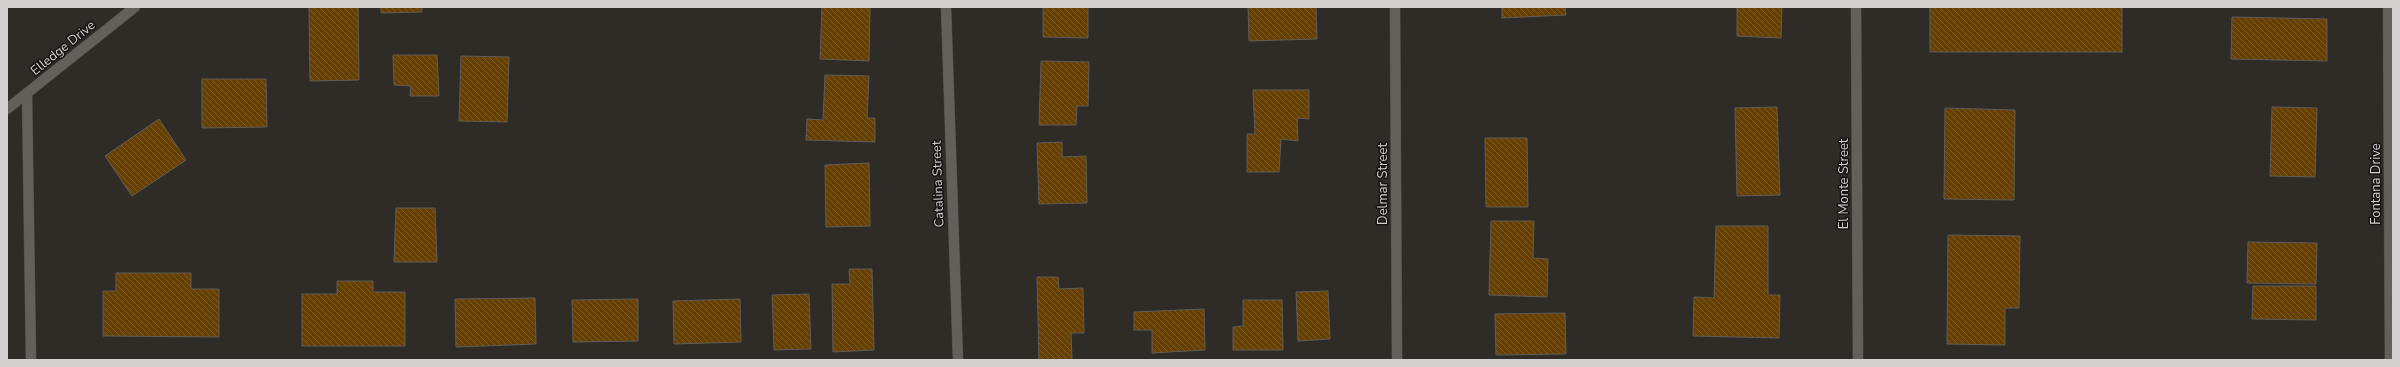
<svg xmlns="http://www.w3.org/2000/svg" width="2400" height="367" viewBox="0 0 2400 367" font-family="'Nunito Sans',sans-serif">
	<defs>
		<pattern id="building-back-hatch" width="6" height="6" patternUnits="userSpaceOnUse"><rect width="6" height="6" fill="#663f02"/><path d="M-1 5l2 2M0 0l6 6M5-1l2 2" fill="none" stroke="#7b5a26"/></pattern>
	</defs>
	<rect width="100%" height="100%" fill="#2f2c28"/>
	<!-- building -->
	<g fill="url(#building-back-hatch)" stroke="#615d59">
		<path d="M309 7H358L359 80 310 81Z"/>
		<path d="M381 7H422V12L381 13Z"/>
		<path d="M822 7H870L869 61 820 59Z"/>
		<path d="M1043 7H1088V38L1043 37Z"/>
		<path d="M1248 7H1316L1317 39 1249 41Z"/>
		<path d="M1502 7H1565L1566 15 1502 18Z"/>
		<path d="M1737 7H1782L1781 38 1737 36Z"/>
		<rect x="1930" y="7" width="192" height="45"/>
		<path d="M2232 17 2327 19V61L2231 59Z"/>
		<path d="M393 55H437L439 96H410L411 86 394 85Z"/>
		<path d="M461 56 509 57 507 122 459 121Z"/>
		<path d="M1041 61 1089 62 1088 106H1077L1076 125H1039Z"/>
		<path d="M825 75 869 76 867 118H875V142L806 140 807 119 823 120Z"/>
		<path d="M202 79H266L267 127 202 128Z"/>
		<path d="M1253 90H1309V119L1297 118 1298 141 1281 139 1279 172H1247V134H1255Z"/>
		<path d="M1777 107 1780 195 1737 196 1735 108Z"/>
		<path d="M2272 107 2317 108 2315 177 2270 176Z"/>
		<path d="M1945 108 2015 110 2014 200 1944 199Z"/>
		<path d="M159 119 186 160 132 196 105 156Z"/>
		<path d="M1485 138H1527L1528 207H1486Z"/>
		<path d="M1062 142V157L1086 156 1087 203 1039 204 1037 143Z"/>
		<path d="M869 163 870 226 826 227 825 165Z"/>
		<path d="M396 208H435L437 262H394Z"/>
		<path d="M1491 221H1534L1533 258 1548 259 1547 297 1489 295Z"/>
		<path d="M1716 226H1768V295H1780L1779 338 1693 336 1694 297 1714 298Z"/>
		<path d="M1948 235 2020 236 2019 308H2005V345L1947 344Z"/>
		<path d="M2248 242 2317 243 2316 284 2247 283Z"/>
		<path d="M849 269H872L874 350 833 352 832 284H850Z"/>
		<path d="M116 273H191V289H219V337L103 336V291H116Z"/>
		<path d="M1037 277H1058L1059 289 1083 288 1084 333H1071L1072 360H1039Z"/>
		<path d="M337 281H373V292H405V346H302V294H337Z"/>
		<path d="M2253 286H2316V320L2252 319Z"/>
		<path d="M1328 291 1330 339 1298 341 1296 292Z"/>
		<path d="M809 294 811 349 774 350 772 295Z"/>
		<path d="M535 298 536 344 456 347 455 299Z"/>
		<path d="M638 299V341L573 342 572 300Z"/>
		<path d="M740 299 741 342 674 344 673 301Z"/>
		<path d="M1243 300H1282L1283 350H1233V327L1243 326Z"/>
		<path d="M1204 309 1205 350 1152 353V330H1134V312Z"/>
		<path d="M1565 313 1566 354 1496 355 1495 314Z"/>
	</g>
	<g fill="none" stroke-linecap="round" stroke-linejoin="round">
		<defs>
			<g id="minor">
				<path d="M946 7 958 360"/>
				<path d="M1395 7 1397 360"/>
				<path d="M1856 7 1858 360"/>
				<path d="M2388 7 2390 360"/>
				<path d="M27 94 31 360"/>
				<path d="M7 109 135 7"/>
			</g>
		</defs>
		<!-- minor casing -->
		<use href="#minor" stroke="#4c4946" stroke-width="11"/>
		<!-- minor -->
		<use href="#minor" stroke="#635f5b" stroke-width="10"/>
	</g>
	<g text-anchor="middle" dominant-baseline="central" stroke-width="3" stroke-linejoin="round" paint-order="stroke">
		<!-- street labels -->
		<g font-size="13" fill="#d3d1cf" stroke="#161413">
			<text transform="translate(63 48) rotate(-39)">Elledge Drive</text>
			<text transform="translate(938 184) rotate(-92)">Catalina Street</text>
			<text transform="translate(1383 184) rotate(-90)">Delmar Street</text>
			<text transform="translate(1844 184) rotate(-90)">El Monte Street</text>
			<text transform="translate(2376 184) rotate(-90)">Fontana Drive</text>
		</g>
	</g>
	<!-- border -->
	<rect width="2400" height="367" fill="none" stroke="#d3d1cf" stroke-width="16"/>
</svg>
